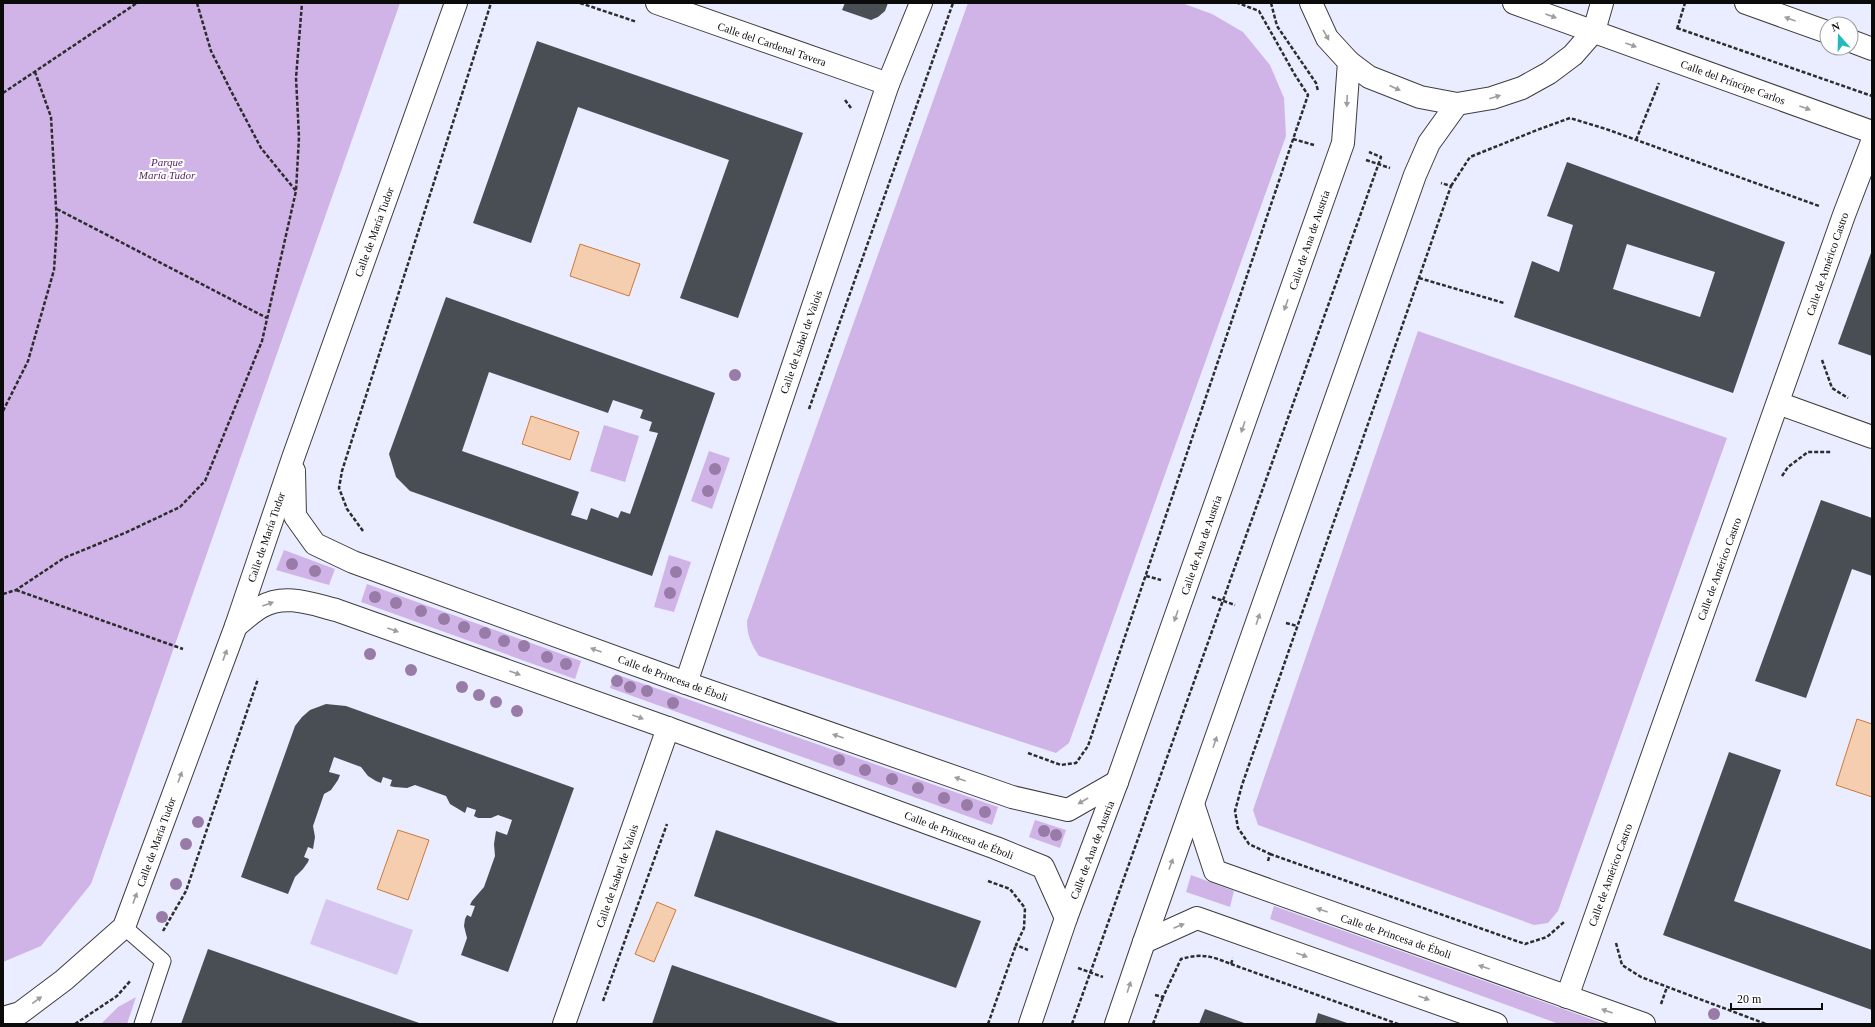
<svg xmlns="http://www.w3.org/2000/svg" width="1875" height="1027" viewBox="0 0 1875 1027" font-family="Georgia,serif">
	<rect width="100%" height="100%" fill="#e9edff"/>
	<!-- green -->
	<g fill="#d0b4e8">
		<path d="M3 3H400L91 884 41 946 3 962Z"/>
		<path d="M968 3H1182L1212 14 1243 32 1270 65 1284 98 1286 136 1069 743 1056 753 759 656C751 644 747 635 747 621Z"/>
		<path d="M1418 331 1727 438 1558 911 1548 923 1534 925 1258 825 1253 810Z"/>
		<path d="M604 425 639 436 625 482 590 471Z"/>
		<path d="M709 451 730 458 712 509 691 501Z"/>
		<path d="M284 550 335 569 329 585 276 570Z"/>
		<path d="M669 555 691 562 674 612 654 607Z"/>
		<path d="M367 584 581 661 575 679 361 602Z"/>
		<path d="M615 674 998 807 992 825 610 688Z"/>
		<path d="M1035 820 1066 830 1060 848 1029 837Z"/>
		<path d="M1191 875 1234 891 1230 907 1186 892Z"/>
		<path d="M1274 906 1605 1024H1559L1270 919Z"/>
		<path d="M136 997 127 1024H101L118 1007Z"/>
	</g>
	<!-- pitch -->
	<path fill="#d6c6ef" d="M326 899 413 930 397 975 310 944Z"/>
	<!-- water -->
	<g fill="#f5cdaf" stroke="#cc7a37">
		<path d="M580 244 640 264 629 296 570 276Z"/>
		<path d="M531 416 579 432 570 460 522 444Z"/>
		<path d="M1857 719 1872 724V797L1836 785Z"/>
		<path d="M398 830 429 840 408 900 377 889Z"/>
		<path d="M657 902 676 910 654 962 635 954Z"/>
	</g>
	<!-- building -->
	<g fill="#484e54" fill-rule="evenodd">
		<path d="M845 3H888L885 11 878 17 871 20 842 10Z"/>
		<path d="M537 41 803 133 738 318 680 298 729 160 578 107 531 243 473 223Z"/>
		<path d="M1567 162 1785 242 1733 393 1514 317 1532 261 1559 272 1573 225 1547 216ZM1627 244 1715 272 1700 317 1613 289Z"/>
		<path d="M1872 250V356L1838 344Z"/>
		<path d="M446 297 715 393 652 576 410 491 396 477 389 454ZM489 372 608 413 613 400 643 410 640 418 652 422 649 431 658 433 630 514 621 511 618 518 591 508 587 520 571 515 579 492 462 451Z"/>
		<path d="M1821 500 1872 518V576L1852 569 1806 698 1755 681Z"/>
		<path d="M326 704 346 706 574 788 508 972 461 955 467 938 464 926 465 919 467 915 471 917 475 906 470 905 472 901 484 887 495 856 494 844 496 831 507 835 512 820 498 815 491 818H478L474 816 476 810 467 807 465 813 450 804 446 796 415 785 407 788 394 787 390 786 392 780 383 777 381 783 376 781 368 776 361 767 334 757 329 772 340 775 338 780 331 790 324 794 313 826 315 837 313 849 308 847 304 857 309 859 308 862 303 869 295 877 288 894 241 877 295 726 302 717 310 710Z"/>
		<path d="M1729 752 1781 770 1734 901 1872 950V1010L1663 935Z"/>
		<path d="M716 830 981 921 956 988 694 896Z"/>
		<path d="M208 949 422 1024H181Z"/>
		<path d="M672 965 841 1024H652Z"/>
		<path d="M1205 1009 1247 1024H1199Z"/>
		<path d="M1318 1013 1350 1024H1315Z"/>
	</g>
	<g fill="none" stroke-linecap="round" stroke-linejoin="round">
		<defs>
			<path id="service" d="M124 927 163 961 142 1024"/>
			<g id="minor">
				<path d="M657 3 888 84"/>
				<path d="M1311 3 1327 38 1349 62 1369 77 1420 97 1457 104 1492 98 1522 88 1549 73 1573 55 1594 31 1602 3"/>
				<path d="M1514 3 1872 132"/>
				<path d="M1746 3 1827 32"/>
				<path d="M1851 41 1872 49"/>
				<path d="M1778 403 1872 437"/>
				<path d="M294 471 295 516 315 544 353 562 686 683 1012 797 1068 810 1117 782"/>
				<path d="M236 626C244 620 252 612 261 607 285 593 312 604 336 610L668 728 996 848 1043 867 1066 918"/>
				<path d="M686 683 888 84 921 3"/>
				<path d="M1193 804 1215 871 1644 1024"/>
				<path d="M1144 942 1197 918 1496 1024"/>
				<path d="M1567 997 1844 215 1872 142"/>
				<path d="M3 1018 20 1013 64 980 124 927 236 626 293 458 456 3"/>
				<path d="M564 1024 668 728"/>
				<path d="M1030 1024 1066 918 1117 782 1343 143 1349 62"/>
				<path d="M1116 1024 1144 942 1415 175 1429 143 1457 104"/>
			</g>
		</defs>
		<!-- service casing -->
		<use href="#service" stroke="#3e3e3e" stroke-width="17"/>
		<!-- minor casing -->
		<use href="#minor" stroke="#3e3e3e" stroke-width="24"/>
		<!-- path -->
		<g stroke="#2d2d2d" stroke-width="2.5" stroke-dasharray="4 2" stroke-linecap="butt">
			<path d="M197 3 211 51 231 91 261 148 296 191 299 137 296 78 302 3"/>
			<path d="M580 3 637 22"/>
			<path d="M1271 3 1277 26 1316 83 1318 91"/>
			<path d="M1677 28 1872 96"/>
			<path d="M1677 29 1685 3"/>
			<path d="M3 93 137 3"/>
			<path d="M845 100 851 108"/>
			<path d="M1293 139 1314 145"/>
			<path d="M1636 140 1659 83"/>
			<path d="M1366 160 1390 168"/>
			<path d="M1451 186 1470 157 1537 130 1570 118 1606 129 1819 206"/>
			<path d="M57 209 267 318"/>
			<path d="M1419 278 1504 303"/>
			<path d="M1822 360 1832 388 1848 398"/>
			<path d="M809 409 953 3"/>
			<path d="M3 411 28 361 54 270 57 225 51 117 35 72"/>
			<path d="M1782 476 1788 467 1808 452H1831"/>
			<path d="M363 531 347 509 339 488 342 471 491 3"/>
			<path d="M1146 576 1161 580"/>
			<path d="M16 590 183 649"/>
			<path d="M3 594 16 590 64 558 127 532 180 507 205 481 262 341 296 191"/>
			<path d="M1212 597 1235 605"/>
			<path d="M1286 623 1297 626"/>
			<path d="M1028 753 1061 765 1076 763 1088 746 1308 95 1295 75 1259 11 1238 3"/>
			<path d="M1270 854 1525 944 1547 937 1564 922"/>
			<path d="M1268 861 1270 854 1249 844 1238 828 1235 811 1242 785 1451 186 1441 183"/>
			<path d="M988 881 1010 889 1025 908 1024 928 1016 945 1028 950"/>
			<path d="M163 931 186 891 258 679"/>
			<path d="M1616 943 1622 965 1641 977 1766 1024"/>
			<path d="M1231 964 1398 1024"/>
			<path d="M1078 968 1103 977"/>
			<path d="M1155 995 1163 997 1181 959C1202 953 1211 956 1231 964L1233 958"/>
			<path d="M603 1001 667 824"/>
			<path d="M1661 1004 1667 987"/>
			<path d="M75 1024 117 996 131 980"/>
			<path d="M988 1024 1016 945"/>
			<path d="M1072 1024 1381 157 1369 152"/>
			<path d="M1153 1024 1163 997"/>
		</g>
		<!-- service -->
		<use href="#service" stroke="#fff" stroke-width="15"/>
		<!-- minor -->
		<use href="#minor" stroke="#fff" stroke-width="22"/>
	</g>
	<!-- trees -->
	<g fill="#997ba8">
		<circle cx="735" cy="375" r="6"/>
		<circle cx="715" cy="469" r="6"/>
		<circle cx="708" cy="491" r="6"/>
		<circle cx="292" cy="564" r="6"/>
		<circle cx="315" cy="571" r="6"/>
		<circle cx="676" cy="572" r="6"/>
		<circle cx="670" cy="593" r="6"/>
		<circle cx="375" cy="597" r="6"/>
		<circle cx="396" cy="603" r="6"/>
		<circle cx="421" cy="611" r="6"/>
		<circle cx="444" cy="619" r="6"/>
		<circle cx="464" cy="627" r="6"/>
		<circle cx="485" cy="633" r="6"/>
		<circle cx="504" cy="641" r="6"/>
		<circle cx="524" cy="646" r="6"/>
		<circle cx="370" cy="654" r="6"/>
		<circle cx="547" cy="657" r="6"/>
		<circle cx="566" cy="664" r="6"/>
		<circle cx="411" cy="670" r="6"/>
		<circle cx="617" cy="681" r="6"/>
		<circle cx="462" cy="687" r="6"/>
		<circle cx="630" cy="687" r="6"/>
		<circle cx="647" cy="691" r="6"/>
		<circle cx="479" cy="695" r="6"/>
		<circle cx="496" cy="702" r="6"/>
		<circle cx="673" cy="703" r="6"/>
		<circle cx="517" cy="711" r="6"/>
		<circle cx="839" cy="760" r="6"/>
		<circle cx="865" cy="770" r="6"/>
		<circle cx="892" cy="779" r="6"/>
		<circle cx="918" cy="788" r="6"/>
		<circle cx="944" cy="798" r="6"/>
		<circle cx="967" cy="805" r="6"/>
		<circle cx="985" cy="812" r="6"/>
		<circle cx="198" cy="822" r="6"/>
		<circle cx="1044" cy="831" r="6"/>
		<circle cx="1056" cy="835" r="6"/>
		<circle cx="186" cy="844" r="6"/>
		<circle cx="176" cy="884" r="6"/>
		<circle cx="162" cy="917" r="6"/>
		<circle cx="1714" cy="1014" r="6"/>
	</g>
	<!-- one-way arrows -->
	<defs><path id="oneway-solid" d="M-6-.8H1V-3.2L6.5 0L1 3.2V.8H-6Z"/></defs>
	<g fill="#9d9d9d">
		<use href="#oneway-solid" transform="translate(1551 16) rotate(20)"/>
		<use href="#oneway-solid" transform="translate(1790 19) rotate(-160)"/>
		<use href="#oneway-solid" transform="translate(1326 35) rotate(60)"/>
		<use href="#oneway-solid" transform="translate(1631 45) rotate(20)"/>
		<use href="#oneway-solid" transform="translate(1395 88) rotate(24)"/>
		<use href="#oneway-solid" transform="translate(1495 97) rotate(-17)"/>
		<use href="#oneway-solid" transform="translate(1347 101) rotate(93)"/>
		<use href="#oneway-solid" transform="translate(1805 108) rotate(20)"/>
		<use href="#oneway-solid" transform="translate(1286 305) rotate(109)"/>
		<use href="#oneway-solid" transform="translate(1243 427) rotate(109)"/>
		<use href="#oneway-solid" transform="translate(268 604) rotate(-20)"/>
		<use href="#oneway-solid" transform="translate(1176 616) rotate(109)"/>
		<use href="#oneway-solid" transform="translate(1258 619) rotate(-71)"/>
		<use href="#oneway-solid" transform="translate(393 630) rotate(20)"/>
		<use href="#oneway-solid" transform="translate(596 650) rotate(-160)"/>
		<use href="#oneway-solid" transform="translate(225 655) rotate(-70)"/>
		<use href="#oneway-solid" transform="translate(515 673) rotate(20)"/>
		<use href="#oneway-solid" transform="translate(638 717) rotate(20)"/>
		<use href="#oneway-solid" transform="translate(838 736) rotate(-161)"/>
		<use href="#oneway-solid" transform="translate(1215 742) rotate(-71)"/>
		<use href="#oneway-solid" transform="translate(180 777) rotate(-70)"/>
		<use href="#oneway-solid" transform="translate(960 779) rotate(-161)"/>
		<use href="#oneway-solid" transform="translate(1083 801) rotate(150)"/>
		<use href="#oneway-solid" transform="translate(1171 864) rotate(-70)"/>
		<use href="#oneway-solid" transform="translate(135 898) rotate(-70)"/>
		<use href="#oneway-solid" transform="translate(1322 910) rotate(-161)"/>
		<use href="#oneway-solid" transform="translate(1179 926) rotate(-23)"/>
		<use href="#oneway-solid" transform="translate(1302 955) rotate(20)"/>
		<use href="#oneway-solid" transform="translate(1484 967) rotate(-161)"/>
		<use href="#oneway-solid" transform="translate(1129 987) rotate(-72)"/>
		<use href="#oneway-solid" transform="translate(1424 998) rotate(20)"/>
		<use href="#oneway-solid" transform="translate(37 1000) rotate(-36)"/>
		<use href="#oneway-solid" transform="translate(1607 1011) rotate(-160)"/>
	</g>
	<g text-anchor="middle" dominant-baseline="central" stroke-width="4" stroke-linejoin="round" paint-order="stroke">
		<!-- street labels -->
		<g font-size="11" fill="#0b0b0b" stroke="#fff">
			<text transform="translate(772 44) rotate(19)">Calle del Cardenal Tavera</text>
			<text transform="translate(1733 82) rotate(20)">Calle del Príncipe Carlos</text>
			<text transform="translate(374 232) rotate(-70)">Calle de María Tudor</text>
			<text transform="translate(1309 240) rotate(-71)">Calle de Ana de Austria</text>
			<text transform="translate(1827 264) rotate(-71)">Calle de Américo Castro</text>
			<text transform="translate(801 342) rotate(-71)">Calle de Isabel de Valois</text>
			<text transform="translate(266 537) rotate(-71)">Calle de María Tudor</text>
			<text transform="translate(1201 545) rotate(-71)">Calle de Ana de Austria</text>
			<text transform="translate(1719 569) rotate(-70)">Calle de Américo Castro</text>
			<text transform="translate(673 678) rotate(20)">Calle de Princesa de Éboli</text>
			<text transform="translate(959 835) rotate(21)">Calle de Princesa de Éboli</text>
			<text transform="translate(156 842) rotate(-70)">Calle de María Tudor</text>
			<text transform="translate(1092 850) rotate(-69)">Calle de Ana de Austria</text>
			<text transform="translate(1610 875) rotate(-70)">Calle de Américo Castro</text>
			<text transform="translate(617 876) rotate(-71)">Calle de Isabel de Valois</text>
			<text transform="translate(1396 936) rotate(19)">Calle de Princesa de Éboli</text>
		</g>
		<!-- park labels -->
		<g font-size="11" font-style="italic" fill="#571d61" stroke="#fff">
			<text x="167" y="162">Parque<tspan x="167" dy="13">María Tudor</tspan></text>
		</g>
	</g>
	<!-- border -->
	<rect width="1875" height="1027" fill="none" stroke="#0b0b0b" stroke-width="8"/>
	<!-- north arrow -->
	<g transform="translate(1839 36) rotate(340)"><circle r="19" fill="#ffffff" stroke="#9d9d9d"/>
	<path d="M0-3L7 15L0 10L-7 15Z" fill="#25b9b9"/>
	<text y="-6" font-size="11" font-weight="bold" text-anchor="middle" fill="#0b0b0b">N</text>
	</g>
	<!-- scale -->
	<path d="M1731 1003v6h91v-6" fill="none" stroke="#0b0b0b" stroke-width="2"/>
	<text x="1737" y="1003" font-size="12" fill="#0b0b0b" stroke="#ffffff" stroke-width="3" paint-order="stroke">20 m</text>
</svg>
